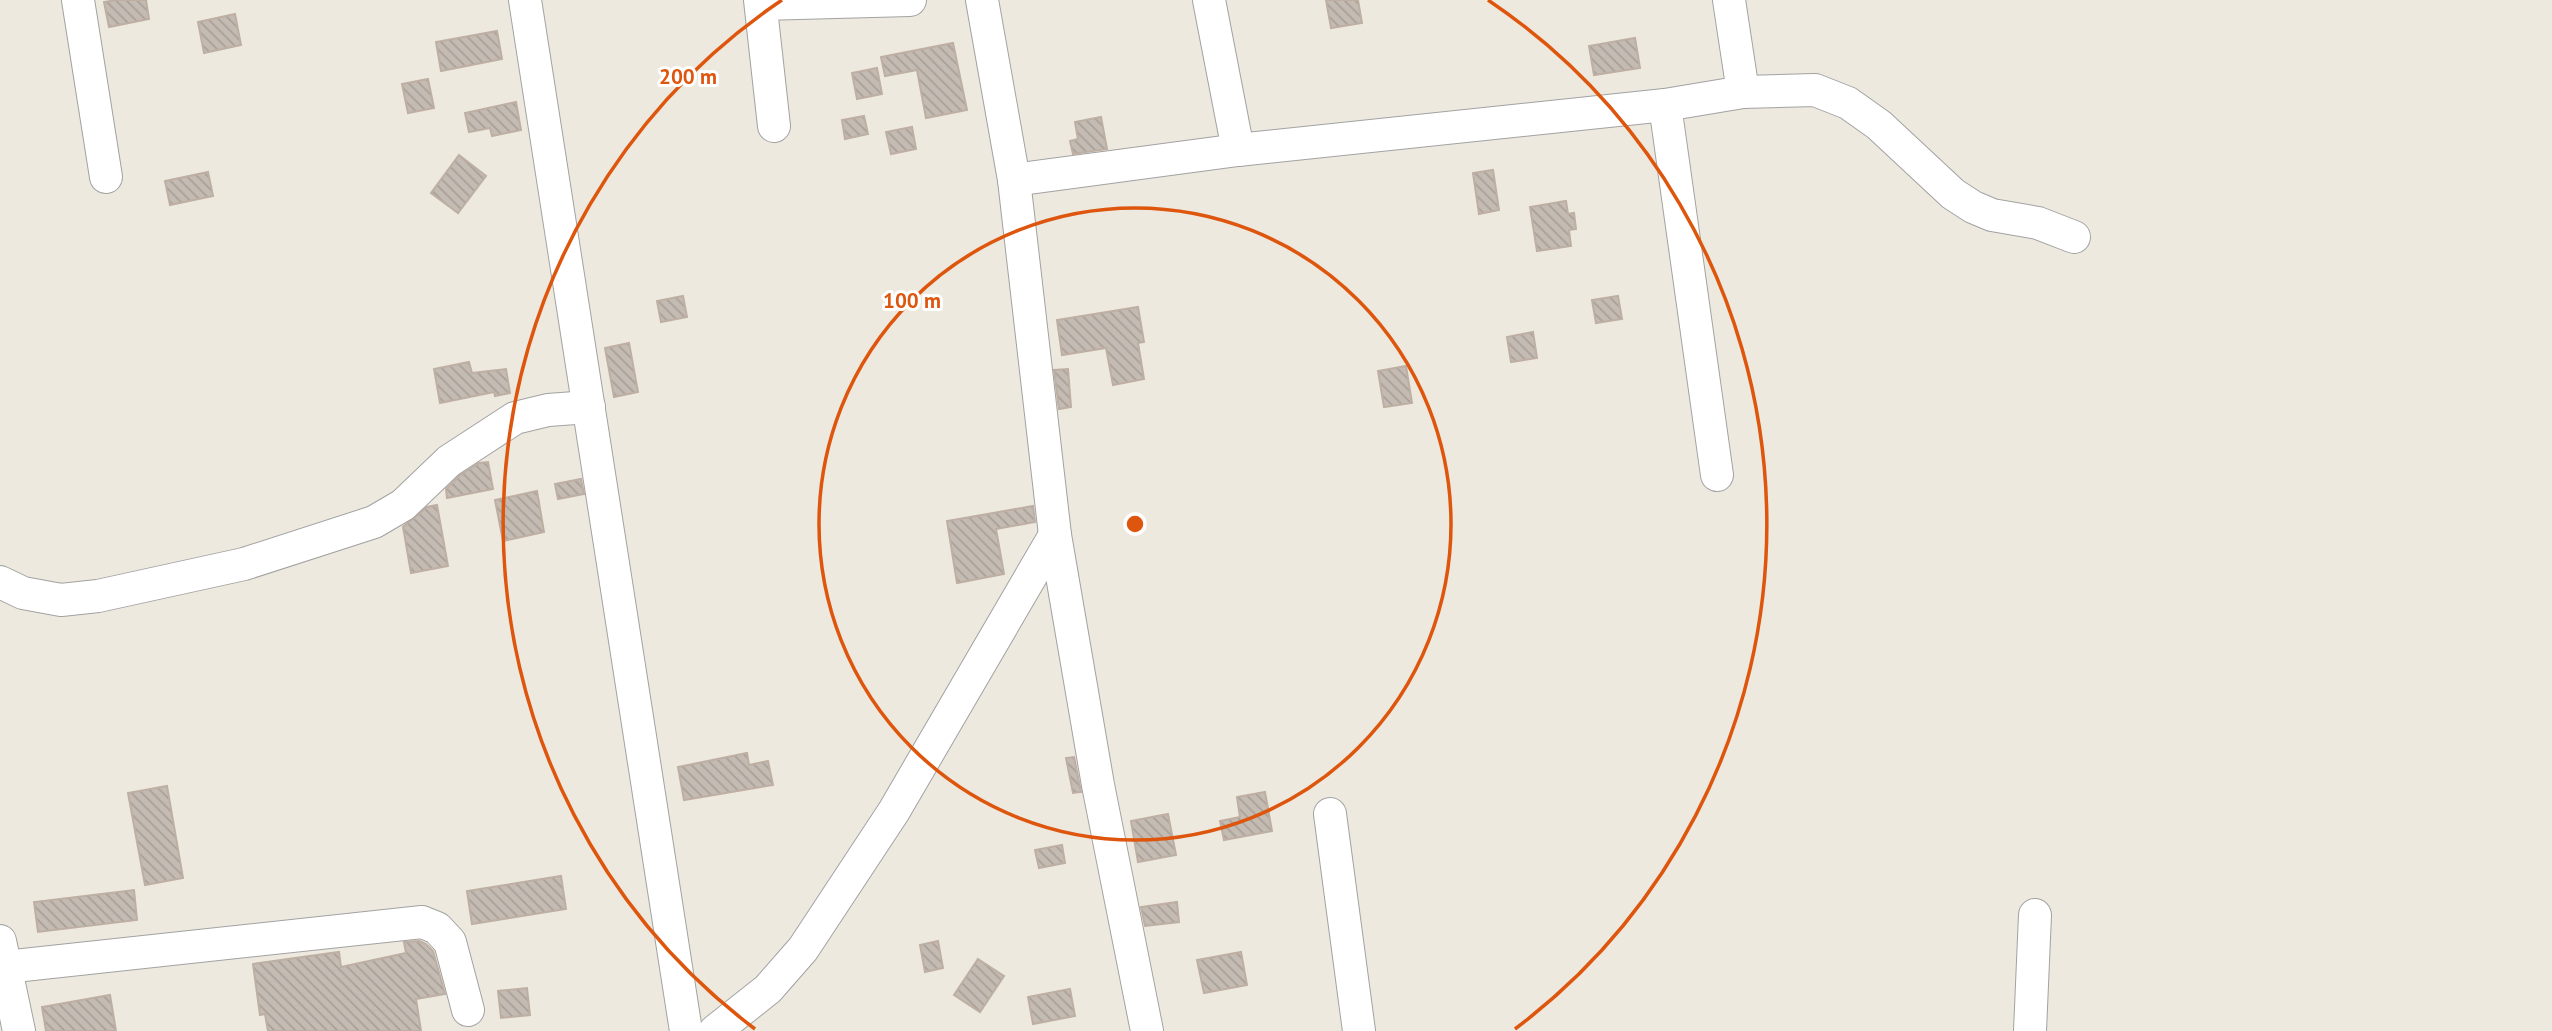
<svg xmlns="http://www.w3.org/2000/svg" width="2552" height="1031" viewBox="0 0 2552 1031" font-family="'PT Sans',sans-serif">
	<defs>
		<pattern id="building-back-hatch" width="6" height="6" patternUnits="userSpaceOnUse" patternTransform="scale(1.75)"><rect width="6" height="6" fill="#c4bbb3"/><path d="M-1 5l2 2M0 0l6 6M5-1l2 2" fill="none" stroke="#a8a099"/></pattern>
	</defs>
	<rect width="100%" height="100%" fill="#ede9df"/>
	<!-- building -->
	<g fill="url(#building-back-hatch)" stroke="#beafa2" stroke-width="2">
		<path d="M116 0H146L149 19 109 27 104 2Z"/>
		<path d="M1326 0H1358L1362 23 1331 28Z"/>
		<path d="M235 14 241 45 204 53 198 22Z"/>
		<path d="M497 31 502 59 441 71 436 42Z"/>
		<path d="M1635 38 1640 68 1594 75 1589 46Z"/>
		<path d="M953 43 967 110 926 118 917 70 885 76 881 57Z"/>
		<path d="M877 68 882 94 857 99 852 73Z"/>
		<path d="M428 79 434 108 408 113 402 84Z"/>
		<path d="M516 102 521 130 492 136 490 128 469 132 465 113Z"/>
		<path d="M864 116 868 134 845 139 842 120Z"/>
		<path d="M1101 117 1107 149 1073 154 1070 141 1078 139 1075 122Z"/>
		<path d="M912 127 916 149 891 154 886 132Z"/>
		<path d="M459 155 486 176 458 213 431 193Z"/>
		<path d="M1493 170 1499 210 1479 214 1473 173Z"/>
		<path d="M208 172 213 196 170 205 165 181Z"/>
		<path d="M1566 201 1568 214 1574 213 1576 229 1569 230 1571 246 1537 251 1530 207Z"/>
		<path d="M683 296 687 317 661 322 657 301Z"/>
		<path d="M1618 296 1622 319 1596 323 1592 300Z"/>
		<path d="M1138 307 1144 342 1138 343 1144 379 1113 385 1106 348 1062 355 1057 320Z"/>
		<path d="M1533 332 1537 358 1511 362 1507 337Z"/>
		<path d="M629 343 638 392 614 397 605 348Z"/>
		<path d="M469 362 472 373 506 369 510 393 495 396 494 392 440 403 434 369Z"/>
		<path d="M1406 366 1412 403 1384 407 1378 371Z"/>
		<path d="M1068 369 1071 407 1059 409 1054 370Z"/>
		<path d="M488 462 493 489 447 498 446 489 460 475 479 463Z"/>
		<path d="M581 479 584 494 558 499 555 484Z"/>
		<path d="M537 491 544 532 503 541 495 500Z"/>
		<path d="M437 505 448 566 411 573 403 527 427 507Z"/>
		<path d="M1033 506 1035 522 996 529 1004 574 957 583 947 521Z"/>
		<path d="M747 753 749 765 768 761 773 785 684 800 678 767Z"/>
		<path d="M1074 757 1081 792 1073 793 1066 758Z"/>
		<path d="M167 786 183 878 145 885 128 793Z"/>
		<path d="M1265 792 1272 831 1224 840 1220 821 1240 817 1237 797Z"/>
		<path d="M1168 814 1176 855 1138 862 1131 821Z"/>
		<path d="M1062 845 1065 863 1039 868 1035 850Z"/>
		<path d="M561 876 566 909 472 924 467 891Z"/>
		<path d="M134 890 137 920 38 932 34 902Z"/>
		<path d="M1177 902 1179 922 1145 926 1141 907Z"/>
		<path d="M419 941 426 944 433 951 445 994 416 999 421 1031H268L265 1014 260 1015 253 964 339 952 341 967 406 953 404 942Z"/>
		<path d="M938 941 943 968 925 972 920 945Z"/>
		<path d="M1241 952 1247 985 1204 993 1197 960Z"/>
		<path d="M978 959 1004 976 980 1012 954 995Z"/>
		<path d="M527 988 530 1015 501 1018 498 991Z"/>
		<path d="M1070 989 1075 1016 1033 1024 1028 997Z"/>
		<path d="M110 995 116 1031H46L42 1007Z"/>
	</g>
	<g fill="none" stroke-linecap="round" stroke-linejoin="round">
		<defs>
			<g id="minor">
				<path d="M78 0 106 177"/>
				<path d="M525 0 686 1031"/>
				<path d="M760 0 774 126"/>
				<path d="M982 0 1014 180 1055 535 1098 785 1147 1031"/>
				<path d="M1209 0 1238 150"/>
				<path d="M1729 0 1743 92"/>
				<path d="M761 4 910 0"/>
				<path d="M1665 105 1717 475"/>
				<path d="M1014 180 1238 150 1665 105 1743 92 1815 90 1848 103 1879 125 1953 194 1973 207 1992 215 2038 223 2074 237"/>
				<path d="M0 582 23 593 61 600 98 596 244 564 374 522 403 505 449 461 515 418 548 410 589 407"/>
				<path d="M1330 814 1359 1031"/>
				<path d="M0 941 19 1031"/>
				<path d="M5 967 422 922 437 928 450 942 468 1010"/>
				<path d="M715 1031 768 989 803 949 894 811 1055 535"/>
				<path d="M2030 1031 2035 915"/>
			</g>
		</defs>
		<!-- minor casing -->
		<use href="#minor" stroke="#a2a2a2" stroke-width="34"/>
		<!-- minor -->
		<use href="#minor" stroke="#fff" stroke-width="32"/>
	</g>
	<!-- distance rings -->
	<g fill="none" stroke="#de560d" stroke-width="3.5">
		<circle cx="1135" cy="524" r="316"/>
		<path d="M755 1029A632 632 0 0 1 782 0M1488 0A632 632 0 0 1 1515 1029"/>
	</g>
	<circle cx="1135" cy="524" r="10" fill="#de560d" stroke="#fff" stroke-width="3.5"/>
	<g font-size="21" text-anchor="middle" font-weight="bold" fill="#de560d" stroke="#fff" stroke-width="6" stroke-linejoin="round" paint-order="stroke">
		<text x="688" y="84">200 m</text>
		<text x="912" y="308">100 m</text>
	</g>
</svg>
